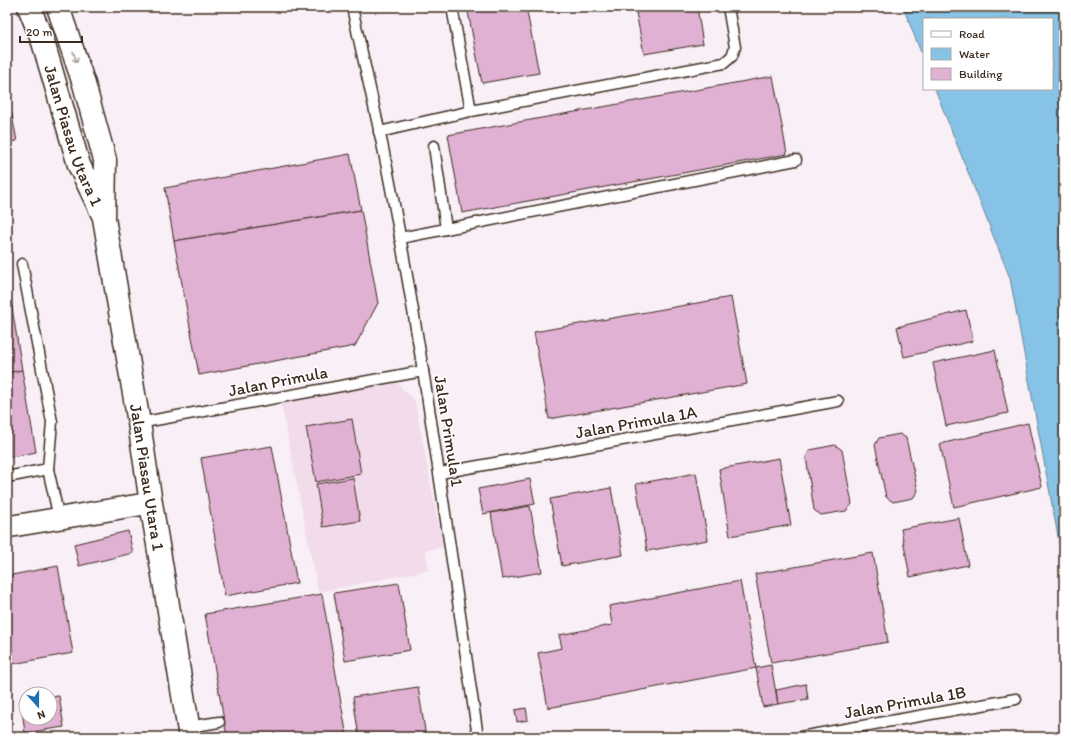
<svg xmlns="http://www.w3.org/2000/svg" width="1071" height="744" viewBox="0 0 1071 744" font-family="Itim,sans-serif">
	<rect width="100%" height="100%" fill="#f9eff6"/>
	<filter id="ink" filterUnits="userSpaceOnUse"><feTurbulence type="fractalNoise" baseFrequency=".025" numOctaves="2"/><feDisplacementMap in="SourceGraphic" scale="8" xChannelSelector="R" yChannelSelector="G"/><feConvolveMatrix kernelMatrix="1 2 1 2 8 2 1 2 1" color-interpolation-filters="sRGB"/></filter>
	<g filter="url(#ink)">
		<!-- built -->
		<path fill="#f2dceb" d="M395 381 415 401 443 547 425 551 429 570 318 592 281 404Z"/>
		<!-- water -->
		<path fill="#87c3e6" stroke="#698696" d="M903 7H1064V569L1010 278 935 89H1052V19H924V60Z"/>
		<!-- building -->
		<g fill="#e0b1d2" stroke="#3b2a1e">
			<path d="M467 7H526L539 73 482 83Z"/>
			<path d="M635 7H697L703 44 644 54Z"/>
			<path d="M773 76 787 154 462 213 448 135Z"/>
			<path d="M7 90 17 141 7 142Z"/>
			<path d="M350 154 361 210 174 241 165 188Z"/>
			<path d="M361 210 378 303 355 346 199 375 174 241Z"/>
			<path d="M7 276 22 370 7 373Z"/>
			<path d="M731 297 747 384 549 419 534 332Z"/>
			<path d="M966 310 973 341 904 357 897 327Z"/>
			<path d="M995 350 1008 413 946 426 933 363Z"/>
			<path d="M22 370 36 452 7 458V373Z"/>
			<path d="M352 419 361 474 316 482 306 427Z"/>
			<path d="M1028 423 1042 487 954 507 940 444Z"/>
			<path d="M900 434 906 438 918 491 913 498 893 502 886 497 875 445 879 438Z"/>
			<path d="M835 445 842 450 852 504 846 511 821 515 814 510 806 457 810 450Z"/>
			<path d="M272 446 297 583 225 596 201 458Z"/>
			<path d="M779 458 791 525 730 536 719 469Z"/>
			<path d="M696 473 708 540 647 551 636 484Z"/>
			<path d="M353 478 360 521 323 527 316 484Z"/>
			<path d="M530 479 535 504 483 514 478 489Z"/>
			<path d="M611 488 623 555 562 566 550 499Z"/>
			<path d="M530 506 542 572 502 579 491 513Z"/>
			<path d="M959 518 968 565 910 577 901 529Z"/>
			<path d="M128 531 133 553 79 566 74 544Z"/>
			<path d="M873 553 888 642 771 663 755 574Z"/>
			<path d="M58 566 73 653 7 665V576Z"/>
			<path d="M740 581 756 668 548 708 538 653 562 648 559 635 612 625 609 606Z"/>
			<path d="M399 583 410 650 345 661 334 593Z"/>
			<path d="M322 594 347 737H227L205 614Z"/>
			<path d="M771 665 778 704 763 707 756 668Z"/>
			<path d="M806 684 808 699 778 704 776 690Z"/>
			<path d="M418 687 426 737H359L353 697Z"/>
			<path d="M59 696 64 727 25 733 21 702 26 701V718H50V697Z"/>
			<path d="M526 708 528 720 517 722 515 710Z"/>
		</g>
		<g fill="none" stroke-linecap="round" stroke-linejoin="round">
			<defs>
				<g id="service">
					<path d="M352 7C364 64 378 121 389 178 425 363 450 550 478 737"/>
					<path d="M452 7 471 111"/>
					<path d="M379 132 471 111 724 63 732 56 735 47 728 7"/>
					<path d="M434 146 446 229"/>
					<path d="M400 238 796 160"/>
					<path d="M22 264 52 422 48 469 59 518"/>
					<path d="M139 423 423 371"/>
					<path d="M440 473 838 401"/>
					<path d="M7 477 48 469"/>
					<path d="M188 727 219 722"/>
					<path d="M800 737 1016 699"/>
				</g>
				<path id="minor" d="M7 527 151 503"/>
				<g id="tertiary">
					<path id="s1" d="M29 7 43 42 79 165 102 213"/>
					<path id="s2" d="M58 7 84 84 105 160 104 218 139 423 151 503 190 737"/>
				</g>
			</defs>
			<!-- service casing -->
			<use href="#service" stroke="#3b2a1e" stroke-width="13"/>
			<!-- minor casing -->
			<use href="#minor" stroke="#3b2a1e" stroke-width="24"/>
			<!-- tertiary casing -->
			<use href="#tertiary" stroke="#3b2a1e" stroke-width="25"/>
			<!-- service -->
			<use href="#service" stroke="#fff" stroke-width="10"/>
			<!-- minor -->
			<use href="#minor" stroke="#fff" stroke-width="21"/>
			<!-- tertiary -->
			<use href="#tertiary" stroke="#fff" stroke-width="22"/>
		</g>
		<!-- one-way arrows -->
		<defs><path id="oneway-shaft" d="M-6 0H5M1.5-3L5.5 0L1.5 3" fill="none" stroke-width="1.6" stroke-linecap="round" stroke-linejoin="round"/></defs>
		<use stroke="#a79f9a" href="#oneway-shaft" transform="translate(75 57) rotate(71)"/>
	</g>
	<g text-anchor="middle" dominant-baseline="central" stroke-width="3" stroke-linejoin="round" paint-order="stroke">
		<!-- street labels -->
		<g font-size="17" fill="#3b2a1e" stroke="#fff">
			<text stroke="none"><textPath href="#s1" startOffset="136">Jalan Piasau Utara 1</textPath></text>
			<text transform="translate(278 381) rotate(-11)">Jalan Primula</text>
			<text transform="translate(636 422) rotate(-10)">Jalan Primula 1A</text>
			<text transform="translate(449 431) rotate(81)">Jalan Primula 1</text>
			<text stroke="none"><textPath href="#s2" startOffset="481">Jalan Piasau Utara 1</textPath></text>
			<text transform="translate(905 702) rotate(-10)">Jalan Primula 1B</text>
		</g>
	</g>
	<!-- margin -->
	<rect width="1071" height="744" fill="none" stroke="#fff" stroke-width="24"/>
	<rect x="12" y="12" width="1047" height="720" fill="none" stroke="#3b2a1e" stroke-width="1.5" filter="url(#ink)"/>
	<!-- legend -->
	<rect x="923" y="18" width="130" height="72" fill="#ffffff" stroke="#b1aaa5"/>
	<rect x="931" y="31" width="20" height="6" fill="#ffffff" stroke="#b1aaa5"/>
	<text x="959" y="38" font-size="12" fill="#3b2a1e">Road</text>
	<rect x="931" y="48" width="20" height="12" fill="#87c3e6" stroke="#b1aaa5"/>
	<text x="959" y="58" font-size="12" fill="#3b2a1e">Water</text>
	<rect x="931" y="68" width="20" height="12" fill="#e0b1d2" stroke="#b1aaa5"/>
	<text x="959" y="78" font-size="12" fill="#3b2a1e">Building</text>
	<!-- north arrow -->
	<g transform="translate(38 706) rotate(159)"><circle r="19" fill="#ffffff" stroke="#b1aaa5"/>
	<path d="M0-3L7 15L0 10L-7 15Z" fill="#1f6fb2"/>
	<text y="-6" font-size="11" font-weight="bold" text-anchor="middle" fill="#3b2a1e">N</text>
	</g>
	<!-- scale -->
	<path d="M20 36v6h62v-6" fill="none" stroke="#3b2a1e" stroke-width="2"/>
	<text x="26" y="36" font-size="12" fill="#3b2a1e" stroke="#ffffff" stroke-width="3" paint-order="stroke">20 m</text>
</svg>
